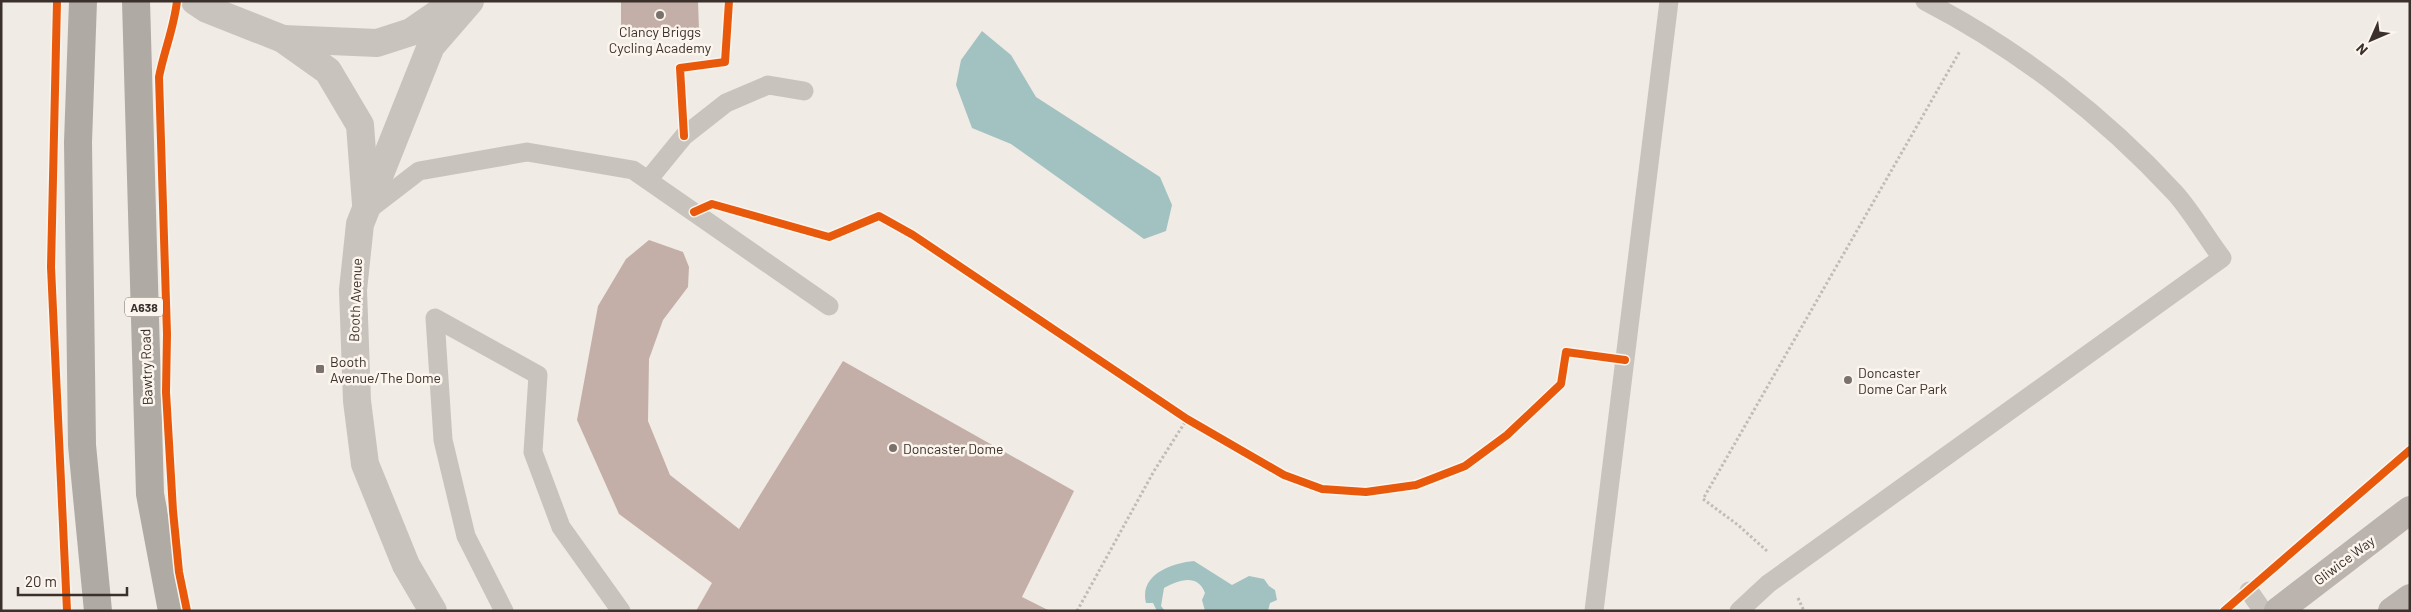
<svg xmlns="http://www.w3.org/2000/svg" width="2411" height="612" viewBox="0 0 2411 612" font-family="Barlow,sans-serif">
	<rect width="100%" height="100%" fill="#f0ebe5"/>
	<!-- water -->
	<g fill="#a1c2c1">
		<path d="M982 31 1011 55 1036 97 1160 177 1172 205 1166 231 1144 239 1011 144 972 128 956 85 961 60Z"/>
		<path d="M1194 561 1232 585 1249 576 1264 579 1269 586 1275 590 1277 600 1270 603 1268 611H1205L1202 600 1205 593C1198 573 1178 580 1164 588L1161 606 1165 611H1157L1153 603H1146C1139 575 1171 563 1194 561Z"/>
	</g>
	<!-- building -->
	<g fill="#c3afa7">
		<path d="M621 1H698L699 30 621 32Z"/>
		<path d="M649 240 683 252 689 267 688 287 663 320 649 359 648 421 670 475 739 529 843 361 1074 491 1022 597 1050 611H696L712 583 619 514 577 420 598 306 626 259Z"/>
	</g>
	<g fill="none" stroke-linecap="round" stroke-linejoin="round">
		<!-- path -->
		<g stroke="#c2bbb6" stroke-width="3" stroke-dasharray="2.5 2.5" stroke-linecap="butt">
			<path d="M1767 551 1738 525 1703 499 1960 51"/>
			<path d="M1798 598 1804 611"/>
			<path d="M1077 611 1154 471 1187 419"/>
		</g>
		<!-- lane -->
		<g stroke="#c9c3be" stroke-width="19">
			<path d="M648 180 684 136 726 103 768 85 804 91"/>
			<path d="M367 211 419 171 527 152 633 170 829 306"/>
			<path d="M2249 591 2263 611"/>
			<path d="M504 611 466 536 443 440 435 318 538 375 533 452 561 527 621 611"/>
			<path d="M1594 611 1669 1"/>
			<path d="M1739 611 1768 584 2222 258C2206 237 2192 212 2175 193 2104 116 2018 49 1925 1"/>
		</g>
		<!-- street -->
		<g stroke="#c9c3be" stroke-width="28">
			<path d="M195 1 207 9 283 39 328 71 360 125 366 204"/>
			<path d="M283 39 377 43 411 32 456 1"/>
			<path d="M433 611 406 565 365 464 357 401 353 290 360 224 431 46 470 1"/>
		</g>
		<!-- secondary -->
		<g stroke="#bab3ae" stroke-width="28">
			<path d="M2278 611 2410 510"/>
			<path d="M2392 611 2410 598"/>
		</g>
		<!-- highway -->
		<g stroke="#afaaa4" stroke-width="28">
			<path d="M83 1 78 142 82 445 98 611"/>
			<path d="M136 1 150 494 172 611"/>
		</g>
		<defs>
			<g id="cycleway">
				<path d="M57 1 51 267 67 611"/>
				<path d="M177 1C174 28 164 51 159 77L167 334 166 392 173 511 179 572 187 611"/>
				<path d="M684 136 680 68 725 62 729 1"/>
				<path d="M694 212 712 204 829 237 879 216 913 235 1187 419 1284 475 1322 489 1366 492 1416 485 1465 466 1507 435 1561 384 1566 352 1625 360"/>
				<path d="M2224 611 2410 450"/>
			</g>
		</defs>
		<!-- cycleway casing -->
		<use href="#cycleway" stroke="#fbf5ee" stroke-width="11"/>
		<!-- cycleway -->
		<use href="#cycleway" stroke="#e8590c" stroke-width="8"/>
	</g>
	<!-- markers -->
	<g fill="#7a716c" stroke="#fbf5ee" stroke-width="2">
		<circle cx="660" cy="15" r="5"/>
		<rect x="315" y="364" width="10" height="10" rx="2.5"/>
		<circle cx="1848" cy="380" r="5"/>
		<circle cx="893" cy="448" r="5"/>
	</g>
	<g text-anchor="middle" dominant-baseline="central" stroke-width="5" stroke-linejoin="round" paint-order="stroke">
		<!-- shield labels -->
		<rect fill="#fbf5ee" stroke="#756b66" stroke-width="1" x="125" y="297.5" width="38" height="19" rx="4"/>
		<g font-size="12" font-weight="bold" fill="#3b302b">
			<text x="144" y="307">A638</text>
		</g>
		<!-- poi labels -->
		<g font-size="14" fill="#3b302b" stroke="#fbf5ee" text-anchor="start">
			<text x="660" y="31" text-anchor="middle">Clancy Briggs<tspan x="660" dy="16">Cycling Academy</tspan></text>
			<text x="330" y="361">Booth<tspan x="330" dy="16">Avenue/The Dome</tspan></text>
			<text x="1858" y="372">Doncaster<tspan x="1858" dy="16">Dome Car Park</tspan></text>
			<text x="903" y="448">Doncaster Dome</text>
		</g>
		<!-- street labels -->
		<g font-size="14" fill="#3b302b" stroke="#fbf5ee">
			<text transform="translate(355 300) rotate(-88)">Booth Avenue</text>
			<text transform="translate(146 367) rotate(-92)">Bawtry Road</text>
			<text transform="translate(2344 560) rotate(-37)">Gliwice Way</text>
		</g>
	</g>
	<!-- border -->
	<rect width="2411" height="612" fill="none" stroke="#3b302b" stroke-width="5"/>
	<!-- north arrow -->
	<g transform="translate(2371 40) rotate(225)" stroke="#fbf5ee" stroke-width="4" paint-order="stroke">
	<path d="M0-4L9 19L0 12L-9 19Z" fill="#3b302b"/>
	<text y="-8" font-size="14" font-weight="bold" text-anchor="middle" fill="#3b302b">N</text>
	</g>
	<!-- scale -->
	<path d="M18 587v8h109v-8" fill="none" stroke="#3b302b" stroke-width="2.5"/>
	<text x="25" y="587" font-size="15" fill="#3b302b" stroke="#fbf5ee" stroke-width="4" paint-order="stroke">20 m</text>
</svg>
